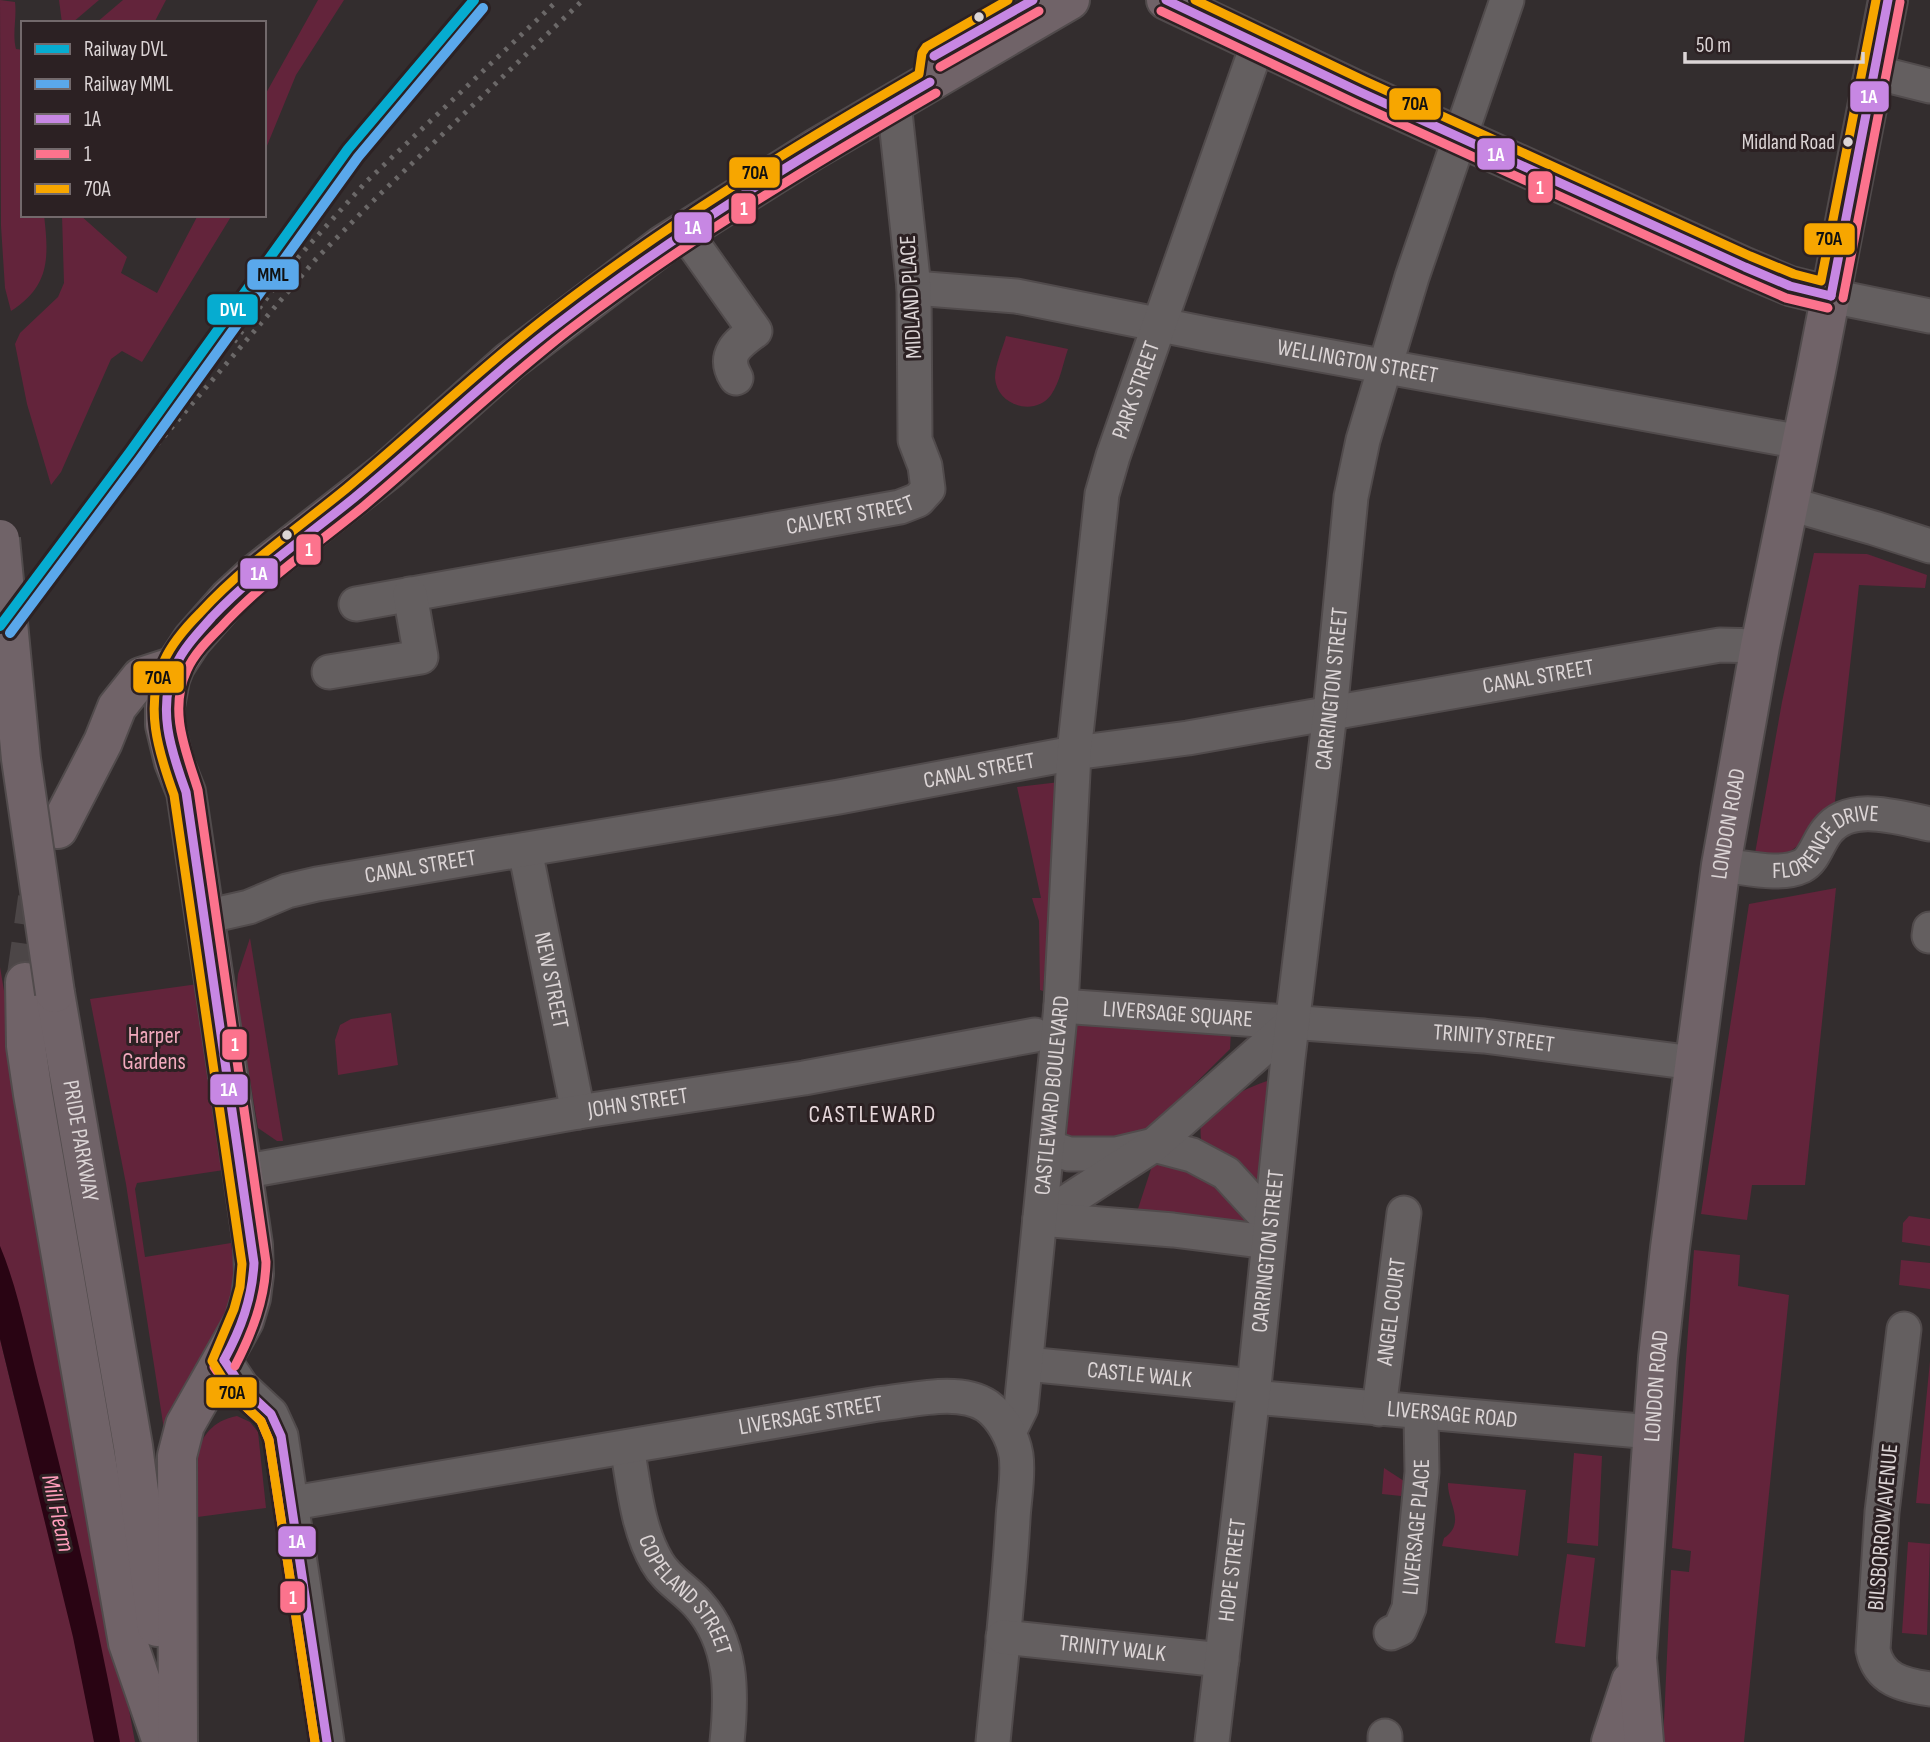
<svg xmlns="http://www.w3.org/2000/svg" width="1930" height="1742" viewBox="0 0 1930 1742" font-family="'Sofia Sans Condensed',sans-serif">
	<rect width="100%" height="100%" fill="#332d2e"/>
	<!-- green -->
	<g fill="#63243b">
		<path d="M0 0 15 2C17 18 12 34 16 49L23 50V215H44C49 258 50 286 11 311L5 288 1 226Z"/>
		<path d="M59 0H99L72 23H62Z"/>
		<path d="M123 0H166L154 23H96Z"/>
		<path d="M318 0H344L296 75 264 153 265 95Z"/>
		<path d="M62 215H80L127 257 121 273 157 293 198 215H232L142 362 122 351 111 359 61 472 51 485 27 404 15 344 20 333 58 297 64 283Z"/>
		<path d="M1006 336 1068 349C1063 363 1060 382 1051 395 1035 417 997 406 995 378 995 364 1003 348 1006 336Z"/>
		<path d="M1814 553 1867 554 1927 575 1925 588 1859 585 1833 819 1788 853 1754 859 1782 702Z"/>
		<path d="M1060 782 1043 991 1040 990 1039 921 1032 898H1041L1017 787Z"/>
		<path d="M1836 888 1805 1185H1752L1747 1220 1701 1214 1749 904Z"/>
		<path d="M250 938 283 1141H277L258 1128 236 996 238 974Z"/>
		<path d="M0 967 89 1495 135 1742H0V1339L16 1405 0 1308Z"/>
		<path d="M198 984 224 1170 137 1183 135 1189 145 1257 231 1243 235 1272 231 1305 165 1449 160 1442 165 1436 126 1184 90 999Z"/>
		<path d="M391 1013 398 1065 338 1075 335 1040 340 1025 351 1019Z"/>
		<path d="M1068 1019 1231 1031 1230 1049 1141 1137 1057 1145Z"/>
		<path d="M1274 1079 1262 1190 1201 1139C1200 1128 1200 1121 1208 1112 1217 1102 1259 1082 1274 1079Z"/>
		<path d="M1166 1156 1220 1180 1260 1228 1135 1218 1152 1166Z"/>
		<path d="M1909 1216 1930 1219V1246L1902 1242 1903 1223Z"/>
		<path d="M1694 1250 1740 1255 1738 1286 1789 1295 1744 1742H1663L1671 1570 1689 1572 1691 1551 1672 1548Z"/>
		<path d="M1901 1260 1930 1263V1289L1899 1285Z"/>
		<path d="M1930 1361V1504L1916 1503Z"/>
		<path d="M237 1416 250 1422 258 1432 266 1508 190 1518C194 1478 188 1425 237 1416Z"/>
		<path d="M1574 1453 1602 1456 1598 1546 1567 1543Z"/>
		<path d="M1384 1468 1404 1481 1401 1496 1382 1494Z"/>
		<path d="M1448 1483 1526 1490 1518 1556 1442 1546 1444 1538C1467 1523 1447 1502 1448 1483Z"/>
		<path d="M1908 1542 1930 1544 1927 1635 1902 1633Z"/>
		<path d="M1567 1554 1595 1558 1585 1647 1555 1643Z"/>
	</g>
	<!-- water -->
	<path fill="#290413" d="M0 1246C20 1294 29 1349 43 1399 72 1513 99 1627 120 1742H94L73 1637 0 1339Z"/>
	<g fill="none" stroke-linecap="round" stroke-linejoin="round">
		<!-- major-tunnel -->
		<path stroke="#4c4647" stroke-width="38" stroke-dasharray="38 19" stroke-linecap="butt" d="M25 982 37 898"/>
		<defs>
			<g id="minor">
				<path d="M1874 72 1930 86"/>
				<path d="M684 231 755 331C737 344 722 355 736 378"/>
				<path id="s1" d="M914 288 1016 296 1211 335 1801 442"/>
				<path d="M1831 296 1930 316"/>
				<path d="M1790 504 1874 528 1930 546"/>
				<path id="s2" d="M356 604 900 507 918 500 928 489 925 466 915 440 914 288 894 103"/>
				<path d="M329 672 421 657 410 594"/>
				<path id="s3" d="M525 850 578 1112"/>
				<path id="s4" d="M1721 865C1745 867 1779 877 1802 866 1814 860 1818 842 1827 831 1850 801 1899 818 1930 824"/>
				<path id="s5" d="M205 917 249 907 287 891 317 884 839 797 1074 753 1188 738 1720 645 1760 646"/>
				<path d="M1929 936 1930 929"/>
				<path id="s6" d="M1061 1006 1484 1036 1694 1063"/>
				<path d="M1048 1142 1057 1150 1069 1154H1116L1154 1145 1192 1155 1226 1173 1270 1221"/>
				<path id="s7" d="M242 1172 578 1112 804 1078 1035 1035"/>
				<path d="M1040 1219 1154 1145 1293 1022"/>
				<path d="M1040 1219 1173 1230 1268 1242"/>
				<path d="M1904 1329 1882 1512 1873 1650C1879 1680 1903 1685 1930 1689"/>
				<path d="M224 1360 242 1387 271 1414 281 1436 327 1742"/>
				<path id="s8" d="M1026 1364 1254 1386"/>
				<path id="s9" d="M1253 1397 1652 1432"/>
				<path id="s10" d="M1379 1409 1404 1213"/>
				<path id="s11" d="M1009 1432 1021 1408 1061 1006 1074 753 1102 494 1113 456 1258 43"/>
				<path id="s12" d="M627 1447C634 1485 637 1528 657 1562 667 1580 685 1589 698 1604 733 1643 732 1693 727 1742"/>
				<path id="s13" d="M293 1503 878 1404C910 1401 959 1387 987 1406 1002 1417 1013 1437 1016 1455 1019 1475 1014 1499 1013 1519 1009 1593 1000 1668 993 1742"/>
				<path id="s14" d="M1391 1633 1400 1629 1409 1608 1422 1472 1421 1414"/>
				<path id="s15" d="M1003 1637 1222 1660"/>
				<path id="s16" d="M1212 1742 1254 1386 1288 1058 1330 713 1351 497 1363 440 1412 277 1507 0"/>
				<path d="M1385 1742V1736"/>
			</g>
			<g id="major">
				<path d="M1166 0 1360 92 1745 267 1790 286 1831 296"/>
				<path d="M58 829 103 742 117 707 141 677 175 666"/>
				<path d="M25 982 26 1046 33 1094 128 1643 162 1742"/>
				<path id="s17" d="M55 993 133 1446 157 1627"/>
				<path d="M178 1742 177 1456 185 1425 244 1321 251 1298 254 1274 253 1245 240 1155 186 792 174 762 165 725V706L170 679 175 666 192 640 229 598 255 574 388 470 510 361 663 245 815 149 1070 0"/>
				<path d="M1611 1742 1631 1681"/>
				<path id="s18" d="M1644 1742 1637 1658 1658 1358 1670 1248 1721 865 1760 646 1816 371 1888 0"/>
			</g>
		</defs>
		<!-- minor casing -->
		<use href="#minor" stroke="#514b4c" stroke-width="37"/>
		<!-- major casing -->
		<use href="#major" stroke="#514b4c" stroke-width="42"/>
		<!-- minor -->
		<use href="#minor" stroke="#645f60" stroke-width="33"/>
		<!-- major -->
		<use href="#major" stroke="#706368" stroke-width="38"/>
		<!-- rail -->
		<g stroke="#6b6868" stroke-width="5" stroke-dasharray="3.5 7" stroke-linecap="butt">
			<path d="M234 342 293 263 366 182 558 0"/>
			<path d="M0 628 316 259 377 197 583 0"/>
		</g>
		<defs>
			<path id="major-bridge" d="M0 539 21 759 55 993"/>
		</defs>
		<!-- major-bridge casing -->
		<use href="#major-bridge" stroke="#514b4c" stroke-width="42" stroke-linecap="butt"/>
		<!-- major-bridge -->
		<use href="#major-bridge" stroke="#706368" stroke-width="38"/>
		<defs>
			<g id="bus-1">
				<path d="M1166 0 1360 92 1745 267 1790 286 1831 296"/>
				<path d="M934 56 1033 0"/>
				<path d="M1831 296 1888 0"/>
				<path d="M224 1360C241 1329 252 1299 254 1263L186 792C171 751 156 707 176 665 184 647 199 632 212 617 255 572 306 537 354 498 425 440 490 375 563 320 679 231 804 155 930 82"/>
				<path d="M224 1360 242 1387 271 1414 281 1436 327 1742"/>
			</g>
			<g id="bus-2">
				<path d="M1161 11 1355 103 1740 278 1786 298 1828 308"/>
				<path d="M940 67 1039 11"/>
				<path d="M1843 298 1900 2"/>
				<path d="M235 1366C252 1333 265 1300 266 1262L198 790C186 751 168 711 187 670 194 654 208 640 220 628 263 581 315 546 364 506 433 448 498 385 569 330 685 241 810 166 936 93"/>
				<path d="M214 1367 233 1395 261 1421 269 1440 315 1742"/>
			</g>
			<g id="bus-3">
				<path d="M1195 0 1365 81 1750 256 1794 274 1821 281 1876 0"/>
				<path d="M315 1742 269 1440 261 1421 233 1395 212 1361 234 1309 240 1287 242 1264 174 795C158 751 144 706 164 661 172 643 186 627 200 613 244 565 297 529 347 488 417 430 481 367 553 312 668 223 793 147 919 74L922 53 926 47 1008 0"/>
			</g>
		</defs>
		<!-- bus-1 casing -->
		<use href="#bus-1" stroke="#2c2123" stroke-width="14"/>
		<!-- bus-2 casing -->
		<use href="#bus-2" stroke="#2c2123" stroke-width="14"/>
		<!-- bus-3 casing -->
		<use href="#bus-3" stroke="#2c2123" stroke-width="14"/>
		<!-- bus-1 -->
		<use href="#bus-1" stroke="#c787e3" stroke-width="9"/>
		<!-- bus-2 -->
		<use href="#bus-2" stroke="#fc738d" stroke-width="9"/>
		<!-- bus-3 -->
		<use href="#bus-3" stroke="#f7a600" stroke-width="9"/>
		<defs>
			<path id="rail-1" d="M0 626 130 452 348 149 474 0"/>
			<path id="rail-2" d="M10 633 140 459 358 157 483 8"/>
		</defs>
		<!-- rail-1 casing -->
		<use href="#rail-1" stroke="#2c2123" stroke-width="16"/>
		<!-- rail-2 casing -->
		<use href="#rail-2" stroke="#2c2123" stroke-width="16"/>
		<!-- rail-1 -->
		<use href="#rail-1" stroke="#06acd0" stroke-width="10"/>
		<!-- rail-2 -->
		<use href="#rail-2" stroke="#5aa8eb" stroke-width="10"/>
	</g>
	<!-- markers -->
	<g fill="#dcd5d6" stroke="#2c2123" stroke-width="2.5">
		<circle cx="979" cy="17" r="6"/>
		<circle cx="1848" cy="142" r="6"/>
		<circle cx="287" cy="535" r="6"/>
	</g>
	<g text-anchor="middle" dominant-baseline="central" stroke-width="6" stroke-linejoin="round" paint-order="stroke">
		<!-- bus labels -->
		<g font-size="21" fill="#dcd5d6" stroke="#2c2123" text-anchor="end">
			<text x="1835" y="142">Midland Road</text>
		</g>
		<!-- street labels -->
		<g font-size="23" fill="#dcd5d6" stroke="#2c2123">
			<text transform="translate(911 297) rotate(-93)">MIDLAND PLACE</text>
			<text stroke="none"><textPath href="#s1" startOffset="450">WELLINGTON STREET</textPath></text>
			<text stroke="none"><textPath href="#s11" startOffset="1054">PARK STREET</textPath></text>
			<text stroke="none"><textPath href="#s2" startOffset="502">CALVERT STREET</textPath></text>
			<text stroke="none"><textPath href="#s5" startOffset="1356">CANAL STREET</textPath></text>
			<text stroke="none"><textPath href="#s16" startOffset="1060">CARRINGTON STREET</textPath></text>
			<text stroke="none"><textPath href="#s5" startOffset="789">CANAL STREET</textPath></text>
			<text stroke="none"><textPath href="#s18" startOffset="924">LONDON ROAD</textPath></text>
			<text stroke="none"><textPath href="#s4" startOffset="117">FLORENCE DRIVE</textPath></text>
			<text stroke="none"><textPath href="#s5" startOffset="222">CANAL STREET</textPath></text>
			<text stroke="none"><textPath href="#s3" startOffset="133">NEW STREET</textPath></text>
			<text stroke="none"><textPath href="#s6" startOffset="117">LIVERSAGE SQUARE</textPath></text>
			<text stroke="none"><textPath href="#s6" startOffset="434">TRINITY STREET</textPath></text>
			<text stroke="none"><textPath href="#s11" startOffset="341">CASTLEWARD BOULEVARD</textPath></text>
			<text stroke="none"><textPath href="#s7" startOffset="402">JOHN STREET</textPath></text>
			<text stroke="none"><textPath href="#s17" startOffset="150">PRIDE PARKWAY</textPath></text>
			<text stroke="none"><textPath href="#s16" startOffset="494">CARRINGTON STREET</textPath></text>
			<text stroke="none"><textPath href="#s10" startOffset="98">ANGEL COURT</textPath></text>
			<text stroke="none"><textPath href="#s8" startOffset="114">CASTLE WALK</textPath></text>
			<text stroke="none"><textPath href="#s18" startOffset="357">LONDON ROAD</textPath></text>
			<text stroke="none"><textPath href="#s13" startOffset="525">LIVERSAGE STREET</textPath></text>
			<text stroke="none"><textPath href="#s9" startOffset="200">LIVERSAGE ROAD</textPath></text>
			<text stroke="none"><textPath href="#s14" startOffset="114">LIVERSAGE PLACE</textPath></text>
			<text transform="translate(1883 1527) rotate(-85)">BILSBORROW AVENUE</text>
			<text stroke="none"><textPath href="#s16" startOffset="173">HOPE STREET</textPath></text>
			<text stroke="none"><textPath href="#s12" startOffset="163">COPELAND STREET</textPath></text>
			<text stroke="none"><textPath href="#s15" startOffset="110">TRINITY WALK</textPath></text>
		</g>
		<!-- park labels -->
		<g font-size="23" fill="#f2a9bd" stroke="#2c2123">
			<text x="154" y="1036">Harper<tspan x="154" dy="26">Gardens</tspan></text>
		</g>
		<!-- neighbourhood labels -->
		<g font-size="24" letter-spacing="2" fill="#e7d8dc" stroke="#2c2123">
			<text x="873" y="1114">CASTLEWARD</text>
		</g>
		<!-- water labels -->
		<g font-size="24" font-style="italic" fill="#ff9dbb" stroke="#2c2123">
			<text transform="translate(58 1513) rotate(77)">Mill Fleam</text>
		</g>
	</g>
	<g stroke="#2c2123" stroke-width="2.5">
		<rect x="1849" y="80" width="41" height="33" rx="7" fill="#c787e3"/>
		<rect x="1388" y="87" width="54" height="34" rx="7" fill="#f7a600"/>
		<rect x="1476" y="137" width="40" height="34" rx="7" fill="#c787e3"/>
		<rect x="728" y="156" width="53" height="33" rx="7" fill="#f7a600"/>
		<rect x="1527" y="170" width="27" height="34" rx="7" fill="#fc738d"/>
		<rect x="730" y="192" width="27" height="33" rx="7" fill="#fc738d"/>
		<rect x="673" y="211" width="40" height="33" rx="7" fill="#c787e3"/>
		<rect x="1803" y="222" width="53" height="34" rx="7" fill="#f7a600"/>
		<rect x="246" y="258" width="54" height="33" rx="7" fill="#5aa8eb"/>
		<rect x="206" y="293" width="53" height="33" rx="7" fill="#06acd0"/>
		<rect x="295" y="533" width="27" height="33" rx="7" fill="#fc738d"/>
		<rect x="239" y="557" width="40" height="33" rx="7" fill="#c787e3"/>
		<rect x="132" y="660" width="53" height="34" rx="7" fill="#f7a600"/>
		<rect x="221" y="1028" width="27" height="33" rx="7" fill="#fc738d"/>
		<rect x="209" y="1073" width="40" height="33" rx="7" fill="#c787e3"/>
		<rect x="205" y="1376" width="53" height="33" rx="7" fill="#f7a600"/>
		<rect x="277" y="1525" width="40" height="33" rx="7" fill="#c787e3"/>
		<rect x="279" y="1580" width="27" height="34" rx="7" fill="#fc738d"/>
	</g>
	<g font-size="19" text-anchor="middle" font-weight="bold" fill="#fff">
		<text x="1869" y="103">1A</text>
		<text x="1496" y="161">1A</text>
		<text x="1540" y="194">1</text>
		<text x="744" y="215">1</text>
		<text x="693" y="234">1A</text>
		<text x="233" y="316">DVL</text>
		<text x="309" y="556">1</text>
		<text x="259" y="580">1A</text>
		<text x="235" y="1051">1</text>
		<text x="229" y="1096">1A</text>
		<text x="297" y="1548">1A</text>
		<text x="293" y="1604">1</text>
	</g>
	<g font-size="19" text-anchor="middle" font-weight="bold" fill="#111">
		<text x="1415" y="110">70A</text>
		<text x="755" y="179">70A</text>
		<text x="1829" y="245">70A</text>
		<text x="273" y="281">MML</text>
		<text x="158" y="684">70A</text>
		<text x="232" y="1399">70A</text>
	</g>
	<!-- legend -->
	<rect x="21" y="21" width="245" height="196" fill="#2c2123" stroke="#72696b" stroke-width="2"/>
	<rect x="35" y="44" width="35" height="10" fill="#06acd0" stroke="#72696b" stroke-width="2"/>
	<text x="84" y="56" font-size="21" fill="#dcd5d6">Railway DVL</text>
	<rect x="35" y="79" width="35" height="10" fill="#5aa8eb" stroke="#72696b" stroke-width="2"/>
	<text x="84" y="91" font-size="21" fill="#dcd5d6">Railway MML</text>
	<rect x="35" y="114" width="35" height="10" fill="#c787e3" stroke="#72696b" stroke-width="2"/>
	<text x="84" y="126" font-size="21" fill="#dcd5d6">1A</text>
	<rect x="35" y="149" width="35" height="10" fill="#fc738d" stroke="#72696b" stroke-width="2"/>
	<text x="84" y="161" font-size="21" fill="#dcd5d6">1</text>
	<rect x="35" y="184" width="35" height="10" fill="#f7a600" stroke="#72696b" stroke-width="2"/>
	<text x="84" y="196" font-size="21" fill="#dcd5d6">70A</text>
	<!-- scale -->
	<path d="M1685 52v10h178v-10" fill="none" stroke="#dcd5d6" stroke-width="3.5"/>
	<text x="1696" y="52" font-size="21" fill="#dcd5d6" stroke="#2c2123" stroke-width="5" paint-order="stroke">50 m</text>
</svg>
